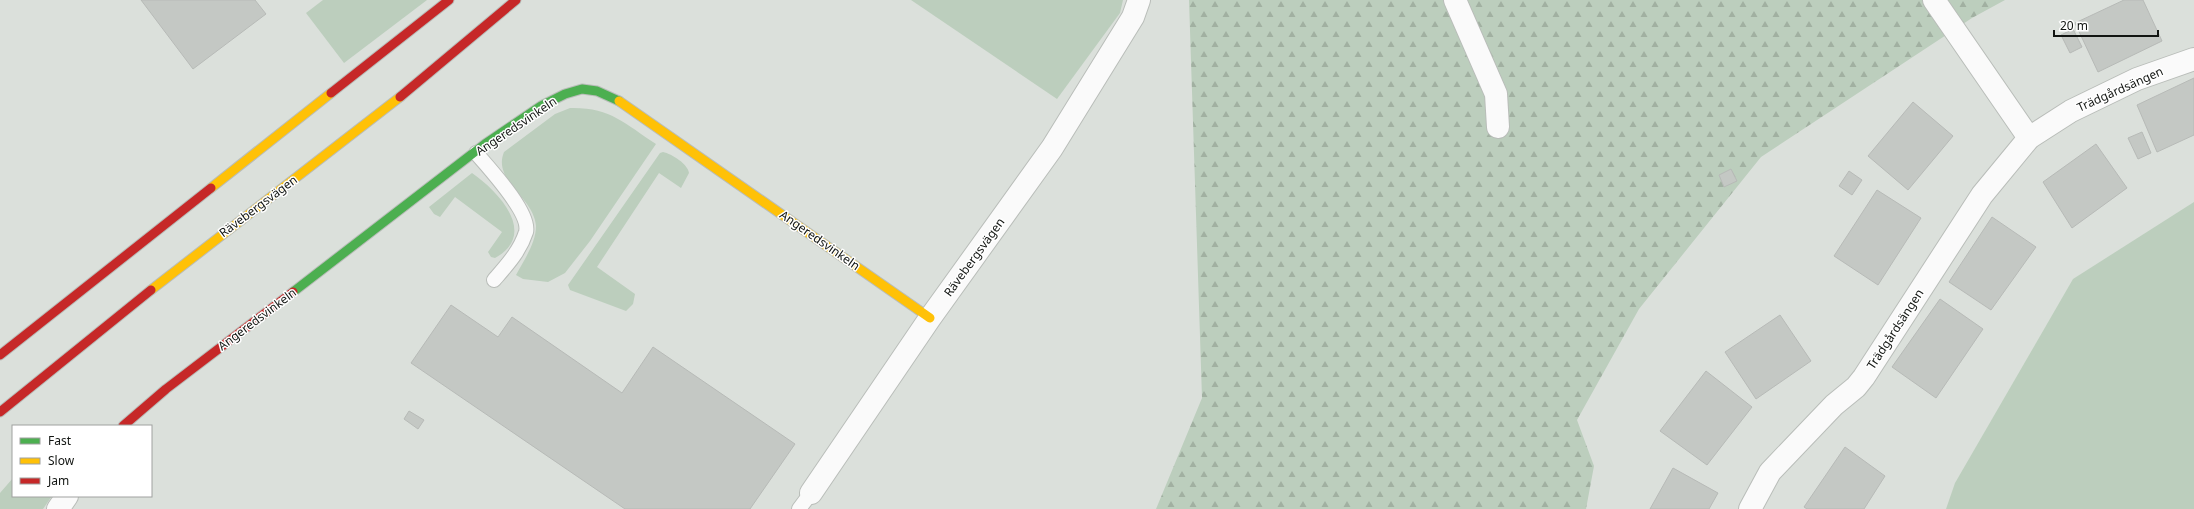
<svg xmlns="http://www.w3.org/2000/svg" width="2194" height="509" viewBox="0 0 2194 509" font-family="'Noto Sans',sans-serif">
	<defs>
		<pattern id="forest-firs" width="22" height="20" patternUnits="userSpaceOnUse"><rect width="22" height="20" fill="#bccebd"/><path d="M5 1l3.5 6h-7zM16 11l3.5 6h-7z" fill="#a1b0a1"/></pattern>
	</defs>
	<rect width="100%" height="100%" fill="#dbe0db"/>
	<!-- green -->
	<g fill="#bccebd">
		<path d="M323 0H427L344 63 306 13Z"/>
		<path d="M911 0H1123L1120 13 1057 99Z"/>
		<path d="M570 108C610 107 624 123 656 144L590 241 565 273 548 282 523 279 516 275C524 260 536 243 536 226 534 197 492 181 504 152L555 114Z"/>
		<path d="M663 152C672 154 688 164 689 173L681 188 659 173 597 267 635 294 633 304 626 311 570 290 568 285 660 153Z"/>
		<path d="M472 173C498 191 539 234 495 258L491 257 488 252 502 232 455 197 440 217 434 214 429 207Z"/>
		<path d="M2194 202V509H1946L1955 483 2073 279Z"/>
		<path d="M13 478V496H52L43 509H0V493Z"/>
	</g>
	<!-- forest -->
	<path fill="url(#forest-firs)" d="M1189 0H2005L1972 18 1761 157 1639 309 1577 420 1594 466 1586 509H1156L1202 398Z"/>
	<!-- building -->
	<g fill="#c4c8c4" stroke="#b7bab7">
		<path d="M141 0H255L266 14 193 69Z"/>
		<path d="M2124 0H2143L2162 41 2098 72 2075 23Z"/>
		<path d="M2073 29 2082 47 2070 53 2061 35Z"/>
		<path d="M2194 78V135L2157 152 2137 105Z"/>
		<path d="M1913 102 1953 136 1908 190 1868 156Z"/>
		<path d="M2142 132 2151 153 2138 159 2128 138Z"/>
		<path d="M2096 144 2127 188 2072 228 2043 182Z"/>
		<path d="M1731 169 1737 181 1724 187 1719 175Z"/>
		<path d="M1849 171 1862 180 1852 195 1839 186Z"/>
		<path d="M1877 190 1921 218 1878 285 1834 256Z"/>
		<path d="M1992 217 2036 247 1991 310 1949 282Z"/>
		<path d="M1940 299 1983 329 1936 398 1892 367Z"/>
		<path d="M451 305 498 337 512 317 622 393 653 347 795 444 750 509H625L411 363Z"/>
		<path d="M1780 315 1811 361 1756 399 1725 352Z"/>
		<path d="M1706 371 1752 407 1707 465 1660 431Z"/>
		<path d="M409 411 424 420 418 429 404 419Z"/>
		<path d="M1845 447 1885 476 1864 509H1807L1804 507Z"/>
		<path d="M1673 468 1718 493 1709 509H1650Z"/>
	</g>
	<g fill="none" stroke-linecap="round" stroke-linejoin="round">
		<defs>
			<g id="lane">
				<path d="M476 153C488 167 531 213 526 232 520 251 507 265 494 280"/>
				<path d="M799 509 811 493"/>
			</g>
			<g id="street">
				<path d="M1455 0 1496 94 1498 127"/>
				<path d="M1934 0 2029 138"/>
				<path d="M811 493 930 318 1052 148 1133 17 1139 0"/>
				<path d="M58 509 67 496"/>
				<path d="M1750 509 1770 472 1834 405 1856 387 1864 377 1982 195 2029 138 2071 111 2137 79 2194 59"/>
			</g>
			<path id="fast" d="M293 292 485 144 541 106 565 94 582 89 597 91 619 101"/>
			<g id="slow">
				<path d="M619 101 930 318"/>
				<path d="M211 188 331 93"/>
				<path d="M151 290 400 97"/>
			</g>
			<g id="jam">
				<path d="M331 93 449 0"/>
				<path d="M400 97 516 0"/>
				<path d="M0 355 211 188"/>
				<path d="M0 412 151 290"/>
				<path d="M123 426 166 389 293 292"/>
			</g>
		</defs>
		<!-- lane casing -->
		<use href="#lane" stroke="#b9bdb9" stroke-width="16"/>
		<!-- street casing -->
		<use href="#street" stroke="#b9bdb9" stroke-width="24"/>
		<!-- fast casing -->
		<use href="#fast" stroke="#b9bdb9" stroke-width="11"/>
		<!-- slow casing -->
		<use href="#slow" stroke="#b9bdb9" stroke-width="11"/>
		<!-- jam casing -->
		<use href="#jam" stroke="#b9bdb9" stroke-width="11"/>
		<!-- lane -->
		<use href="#lane" stroke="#fafafa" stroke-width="14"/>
		<!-- street -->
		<use href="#street" stroke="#fafafa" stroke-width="22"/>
		<!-- fast -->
		<use href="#fast" stroke="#4caf50" stroke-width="9"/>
		<!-- slow -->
		<use href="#slow" stroke="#ffc107" stroke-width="9"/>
		<!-- jam -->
		<use href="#jam" stroke="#c62828" stroke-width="9"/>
	</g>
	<g text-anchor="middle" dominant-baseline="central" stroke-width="3" stroke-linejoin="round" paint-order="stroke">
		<!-- street labels -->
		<g font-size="12" fill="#121512" stroke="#fff">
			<text transform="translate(2120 89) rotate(-24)">Trädgårdsängen</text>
			<text transform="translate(516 126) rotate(-34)">Angeredsvinkeln</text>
			<text transform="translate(258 206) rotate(-37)">Rävebergsvägen</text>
			<text transform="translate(820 240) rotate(35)">Angeredsvinkeln</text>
			<text transform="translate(974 257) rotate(-54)">Rävebergsvägen</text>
			<text transform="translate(257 319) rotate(-37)">Angeredsvinkeln</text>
			<text transform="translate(1895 329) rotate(-57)">Trädgårdsängen</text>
		</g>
	</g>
	<!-- legend -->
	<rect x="12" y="425" width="140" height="72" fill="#ffffff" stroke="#a0a1a0"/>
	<rect x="20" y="438" width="20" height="6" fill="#4caf50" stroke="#a0a1a0"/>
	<text x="48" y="445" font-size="12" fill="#121512">Fast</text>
	<rect x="20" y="458" width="20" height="6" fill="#ffc107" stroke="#a0a1a0"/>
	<text x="48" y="465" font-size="12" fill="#121512">Slow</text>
	<rect x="20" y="478" width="20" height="6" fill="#c62828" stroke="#a0a1a0"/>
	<text x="48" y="485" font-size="12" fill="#121512">Jam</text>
	<!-- scale -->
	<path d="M2054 30v6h104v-6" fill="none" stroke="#121512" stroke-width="2"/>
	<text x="2060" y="30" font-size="12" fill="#121512" stroke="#ffffff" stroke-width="3" paint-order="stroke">20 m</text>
</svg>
